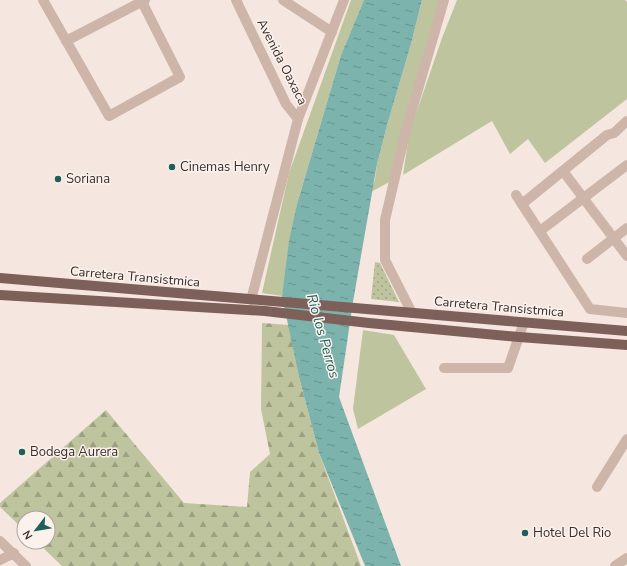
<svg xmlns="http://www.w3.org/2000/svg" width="627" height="566" viewBox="0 0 627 566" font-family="'Nunito Sans',sans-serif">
	<defs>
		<pattern id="forest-firs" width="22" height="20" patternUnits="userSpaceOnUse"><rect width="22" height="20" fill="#bec59e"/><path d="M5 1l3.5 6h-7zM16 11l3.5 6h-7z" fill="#9ca081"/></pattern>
		<pattern id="park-dots" width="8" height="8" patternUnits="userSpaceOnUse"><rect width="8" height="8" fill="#bec59e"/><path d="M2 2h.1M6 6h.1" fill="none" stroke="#9ca081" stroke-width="1.8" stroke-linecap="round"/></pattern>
		<pattern id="water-ripples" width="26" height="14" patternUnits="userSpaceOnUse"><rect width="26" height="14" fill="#7cb4ad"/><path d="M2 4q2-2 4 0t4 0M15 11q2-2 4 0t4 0" fill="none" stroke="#67938d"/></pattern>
	</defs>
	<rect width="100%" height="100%" fill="#f5e7df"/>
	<!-- grass -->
	<g fill="#bec59e">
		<path d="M351 0H364L341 55 297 204 282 296 262 293 289 173Z"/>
		<path d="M422 0H446L391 181 371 192 375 179 377 164 388 122 411 44Z"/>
		<path d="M457 0H625L627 2V99L545 163 528 139 510 154 492 121 403 175 409 134 442 38Z"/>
		<path d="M363 330 394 335 426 389 358 429 353 409Z"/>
	</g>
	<!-- forest -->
	<path fill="url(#forest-firs)" d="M262 323 289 325 299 377 319 453 361 566H62L37 542H48V518H24V530L0 507V503L106 410 184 503 247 507 250 472 270 454 261 409Z"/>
	<!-- park -->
	<path fill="url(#park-dots)" d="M375 262 380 263 399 302 371 299Z"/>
	<!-- water -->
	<path fill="url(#water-ripples)" d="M364 0H422L411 44 388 122 377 164 353 302 339 397 401 566H365L319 453 299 377 282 296 289 241 297 204 341 55Z"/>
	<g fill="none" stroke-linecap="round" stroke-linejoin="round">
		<!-- minor -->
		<g stroke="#ceb5aa" stroke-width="10">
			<path d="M43 0 109 116 180 77 141 0"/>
			<path d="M236 0 286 104 298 119 251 300"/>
			<path d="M283 0 332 32"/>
			<path d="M66 41 145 0"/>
			<path d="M298 119 344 0"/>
			<path d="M563 171 627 256"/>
			<path d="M516 195 590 309 627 313"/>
			<path d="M522 204 607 135 614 133 627 121"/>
			<path d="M540 231 627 165"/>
			<path d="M587 259 627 228"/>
			<path d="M412 313 385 260V220L405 134 444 0"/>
			<path d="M444 368H508L524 322"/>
			<path d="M597 487 627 439"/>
			<path d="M0 541 26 566"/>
			<path d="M0 560 14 553"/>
			<path d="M615 566 627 558"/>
		</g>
		<!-- major -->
		<g stroke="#7e605a" stroke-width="10">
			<path d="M0 278 627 331"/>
			<path d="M0 295 265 311 369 323 519 337 627 345"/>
		</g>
	</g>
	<!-- markers -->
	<g fill="#1c605a" stroke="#fbf2ed" stroke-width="1.5">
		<circle cx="172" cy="167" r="4"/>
		<circle cx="58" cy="179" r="4"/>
		<circle cx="22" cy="452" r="4"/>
		<circle cx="525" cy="533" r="4"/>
	</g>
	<g text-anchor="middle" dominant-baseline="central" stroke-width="3" stroke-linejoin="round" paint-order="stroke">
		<!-- street labels -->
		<g font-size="13" fill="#3b2d2a" stroke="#fbf2ed">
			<text transform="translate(282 62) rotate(63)">Avenida Oaxaca</text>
			<text transform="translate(135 277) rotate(5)">Carretera Transistmica</text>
			<text transform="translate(499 307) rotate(5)">Carretera Transistmica</text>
		</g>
		<!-- poi labels -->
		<g font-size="13" fill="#3b2d2a" stroke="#fbf2ed" text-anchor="start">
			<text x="180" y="167">Cinemas Henry</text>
			<text x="66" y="179">Soriana</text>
			<text x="30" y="452">Bodega Aurera</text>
			<text x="533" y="533">Hotel Del Rio</text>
		</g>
		<!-- water labels -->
		<g font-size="14" font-style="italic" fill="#1c605a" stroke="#fbf2ed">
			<text transform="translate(323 336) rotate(74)">Rio los Perros</text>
		</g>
	</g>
	<!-- north arrow -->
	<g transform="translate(36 530) rotate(239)"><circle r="19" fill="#fbf2ed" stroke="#aea39f"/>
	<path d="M0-3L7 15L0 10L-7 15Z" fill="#1c605a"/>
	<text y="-6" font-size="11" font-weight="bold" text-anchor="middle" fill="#3b2d2a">N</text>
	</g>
</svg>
